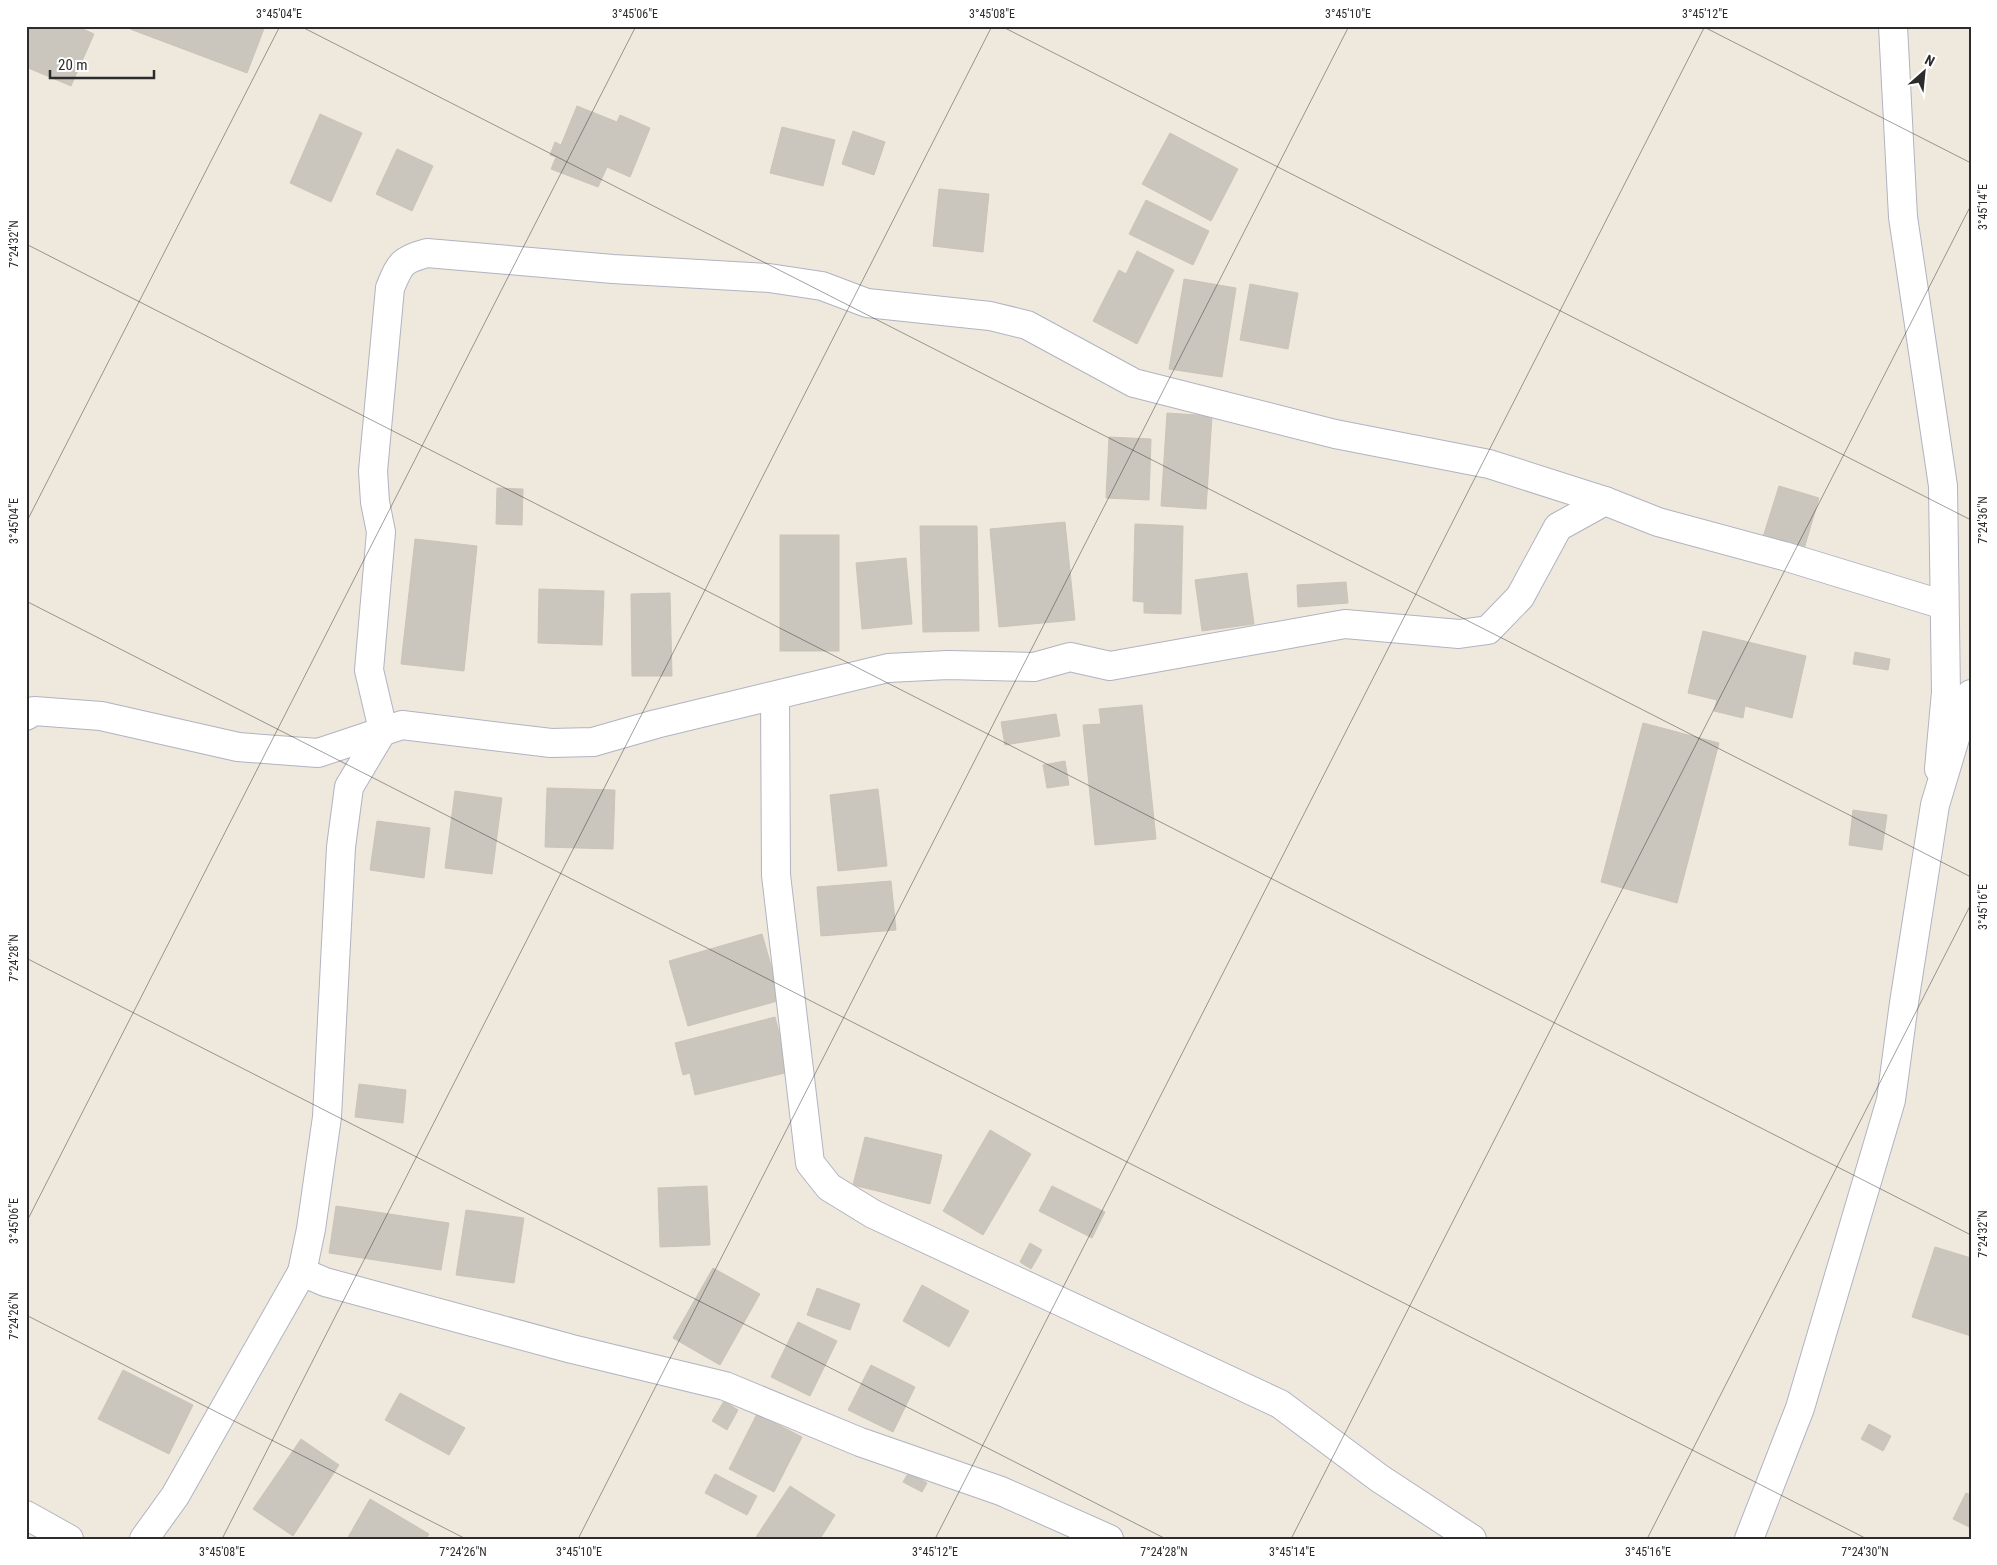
<svg xmlns="http://www.w3.org/2000/svg" width="1997" height="1565" viewBox="0 0 1997 1565" font-family="'Roboto Condensed',sans-serif">
	<rect width="100%" height="100%" fill="#efe8dd"/>
	<!-- building -->
	<g fill="#cac5bd" stroke="#cbc4b6">
		<path d="M26 26H76L94 34 71 86 26 67Z"/>
		<path d="M131 26H265L247 73 130 29Z"/>
		<path d="M577 106 617 122 620 115 650 128 630 177 607 167 598 187 551 169 556 157 550 155 555 142 561 145Z"/>
		<path d="M320 114 362 133 331 202 290 183Z"/>
		<path d="M782 127 835 140 823 186 770 173Z"/>
		<path d="M853 131 885 142 874 175 842 164Z"/>
		<path d="M1170 133 1238 169 1211 221 1142 184Z"/>
		<path d="M397 149 433 166 412 211 376 194Z"/>
		<path d="M939 189 989 194 983 252 933 246Z"/>
		<path d="M1146 200 1209 231 1193 265 1129 234Z"/>
		<path d="M1137 251 1174 270 1137 344 1093 321 1119 270 1126 274Z"/>
		<path d="M1184 279 1236 288 1222 377 1169 369Z"/>
		<path d="M1250 284 1298 293 1288 349 1240 340Z"/>
		<path d="M1167 413 1212 416 1206 509 1161 506Z"/>
		<path d="M1109 437 1151 439 1149 500 1106 498Z"/>
		<path d="M1779 486 1819 498 1804 549 1763 537Z"/>
		<path d="M497 488 523 489 522 525 496 524Z"/>
		<path d="M1065 522 1075 620 999 627 990 529Z"/>
		<path d="M1135 524 1183 526 1181 614 1144 613V602L1133 601Z"/>
		<path d="M920 526H977L979 631 923 632Z"/>
		<rect x="780" y="535" width="59" height="116"/>
		<path d="M415 539 477 546 464 671 401 664Z"/>
		<path d="M906 558 912 624 862 629 856 563Z"/>
		<path d="M1247 573 1254 624 1202 631 1195 580Z"/>
		<path d="M1346 582 1348 603 1298 607 1297 585Z"/>
		<path d="M539 589 604 591 602 645 538 643Z"/>
		<path d="M670 593 672 676H632L631 594Z"/>
		<path d="M1703 631 1806 656 1792 718 1745 706 1743 718 1714 711 1717 700 1688 693Z"/>
		<path d="M1855 652 1890 659 1888 670 1853 664Z"/>
		<path d="M1142 705 1156 839 1095 845 1083 725 1101 724 1099 709Z"/>
		<path d="M1056 714 1060 736 1005 745 1001 722Z"/>
		<path d="M1643 723 1719 743 1677 903 1601 882Z"/>
		<path d="M1065 761 1069 785 1047 788 1043 765Z"/>
		<path d="M547 788 615 790 613 849 545 847Z"/>
		<path d="M878 789 887 866 838 871 830 795Z"/>
		<path d="M455 791 502 798 492 874 445 868Z"/>
		<path d="M1853 810 1887 815 1882 850 1849 845Z"/>
		<path d="M377 821 430 828 424 878 370 870Z"/>
		<path d="M891 881 896 930 821 936 817 887Z"/>
		<path d="M762 934 781 1000 688 1026 669 961Z"/>
		<path d="M775 1017 789 1072 695 1095 690 1073 683 1075 675 1043Z"/>
		<path d="M359 1084 406 1090 403 1123 355 1117Z"/>
		<path d="M990 1130 1031 1154 983 1235 943 1211Z"/>
		<path d="M865 1137 942 1155 930 1204 853 1185Z"/>
		<path d="M707 1186 710 1245 660 1247 658 1188Z"/>
		<path d="M1052 1186 1105 1212 1092 1238 1039 1211Z"/>
		<path d="M336 1206 449 1223 441 1270 329 1253Z"/>
		<path d="M466 1210 524 1218 514 1283 456 1275Z"/>
		<path d="M1030 1243 1042 1250 1031 1269 1020 1262Z"/>
		<path d="M1935 1247 1971 1258V1336L1912 1317Z"/>
		<path d="M713 1268 760 1294 720 1365 673 1338Z"/>
		<path d="M922 1285 969 1311 949 1347 903 1321Z"/>
		<path d="M817 1288 860 1304 850 1330 807 1315Z"/>
		<path d="M798 1322 837 1341 810 1396 771 1377Z"/>
		<path d="M871 1365 915 1387 893 1432 848 1410Z"/>
		<path d="M123 1370 193 1405 169 1454 98 1419Z"/>
		<path d="M400 1393 465 1428 449 1455 385 1420Z"/>
		<path d="M724 1401 738 1410 727 1430 712 1421Z"/>
		<path d="M757 1414 802 1437 774 1492 729 1469Z"/>
		<path d="M1869 1424 1891 1436 1883 1451 1861 1439Z"/>
		<path d="M301 1439 339 1465 293 1536 253 1509Z"/>
		<path d="M909 1472 927 1483 922 1492 903 1482Z"/>
		<path d="M715 1474 757 1496 747 1515 705 1493Z"/>
		<path d="M790 1486 835 1515 820 1539H758L756 1537Z"/>
		<path d="M1966 1493 1971 1495V1528L1953 1519Z"/>
		<path d="M370 1499 429 1534 426 1539H347Z"/>
	</g>
	<g fill="none" stroke-linecap="round" stroke-linejoin="round">
		<defs>
			<g id="minor">
				<path d="M1893 26 1903 217 1943 486 1946 692 1939 769"/>
				<path d="M775 696 776 875 810 1163 829 1187 873 1214 1280 1404 1379 1478 1472 1539"/>
				<path d="M26 716 34 711 101 716 238 747 318 753 402 725 551 743 593 742 656 724 888 668 948 665 1034 667 1070 657 1110 666 1345 624 1459 634 1488 630 1520 597 1558 527 1605 501 1658 522 1784 556 1944 605"/>
				<path d="M26 1515 69 1539"/>
				<path d="M144 1539 175 1496 302 1272"/>
				<path d="M1109 1539 1001 1491 860 1442 725 1386 572 1349 325 1282 302 1272 311 1229 327 1117 341 847 349 787 383 730 369 670 381 532 375 502 373 471 390 288C400 264 401 260 427 253L613 269 769 278 822 286 867 303 990 316 1027 325 1134 383 1335 434 1489 464 1605 501"/>
			</g>
			<path id="secondary" d="M1749 1539 1800 1408 1891 1100 1904 1003 1935 805 1959 725 1971 694"/>
		</defs>
		<!-- minor casing -->
		<use href="#minor" stroke="#b1b3c1" stroke-width="30"/>
		<!-- secondary casing -->
		<use href="#secondary" stroke="#b1b3c1" stroke-width="30"/>
		<!-- minor -->
		<use href="#minor" stroke="#fff" stroke-width="28"/>
		<!-- secondary -->
		<use href="#secondary" stroke="#fff" stroke-width="28"/>
	</g>
	<!-- ticks -->
	<path fill="none" stroke="#2c2c2c" stroke-width="1" stroke-opacity="0.45" d="M300 26 1971 877M1001 26 1971 520M1702 26 1971 163M26 244 1971 1235M26 523 280 26M26 601 1867 1539M26 958 1166 1539M26 1223 636 26M26 1315 466 1539M222 1539 992 26M578 1539 1349 26M935 1539 1705 26M1291 1539 1971 205M1647 1539 1971 904"/>
	<!-- border -->
	<rect width="1997" height="1565" fill="none" stroke="#ffffff" stroke-width="55"/>
	<!-- north arrow -->
	<g transform="translate(1924 72) rotate(27)" stroke="#ffffff" stroke-width="4" paint-order="stroke">
	<path d="M0-4L9 19L0 12L-9 19Z" fill="#2c2c2c"/>
	<text y="-8" font-size="14" font-weight="bold" text-anchor="middle" fill="#2c2c2c">N</text>
	</g>
	<!-- scale -->
	<path d="M50 70v8h104v-8" fill="none" stroke="#2c2c2c" stroke-width="2.5"/>
	<text x="58" y="70" font-size="15" fill="#2c2c2c" stroke="#ffffff" stroke-width="4" paint-order="stroke">20 m</text>
	<rect x="28" y="28" width="1942" height="1510" fill="none" stroke="#2c2c2c" stroke-width="2"/>
	<g font-size="12" text-anchor="middle" fill="#2c2c2c">
		<text x="279" y="18">3°45'04"E</text>
		<text x="635" y="18">3°45'06"E</text>
		<text x="992" y="18">3°45'08"E</text>
		<text x="1348" y="18">3°45'10"E</text>
		<text x="1705" y="18">3°45'12"E</text>
		<text transform="translate(1983 207) rotate(-90)" y="4">3°45'14"E</text>
		<text transform="translate(14 244) rotate(-90)" y="4">7°24'32"N</text>
		<text transform="translate(1983 520) rotate(-90)" y="4">7°24'36"N</text>
		<text transform="translate(14 521) rotate(-90)" y="4">3°45'04"E</text>
		<text transform="translate(1983 907) rotate(-90)" y="4">3°45'16"E</text>
		<text transform="translate(14 958) rotate(-90)" y="4">7°24'28"N</text>
		<text transform="translate(14 1221) rotate(-90)" y="4">3°45'06"E</text>
		<text transform="translate(1983 1234) rotate(-90)" y="4">7°24'32"N</text>
		<text transform="translate(14 1316) rotate(-90)" y="4">7°24'26"N</text>
		<text x="222" y="1556">3°45'08"E</text>
		<text x="463" y="1556">7°24'26"N</text>
		<text x="579" y="1556">3°45'10"E</text>
		<text x="935" y="1556">3°45'12"E</text>
		<text x="1164" y="1556">7°24'28"N</text>
		<text x="1292" y="1556">3°45'14"E</text>
		<text x="1648" y="1556">3°45'16"E</text>
		<text x="1865" y="1556">7°24'30"N</text>
	</g>
</svg>
